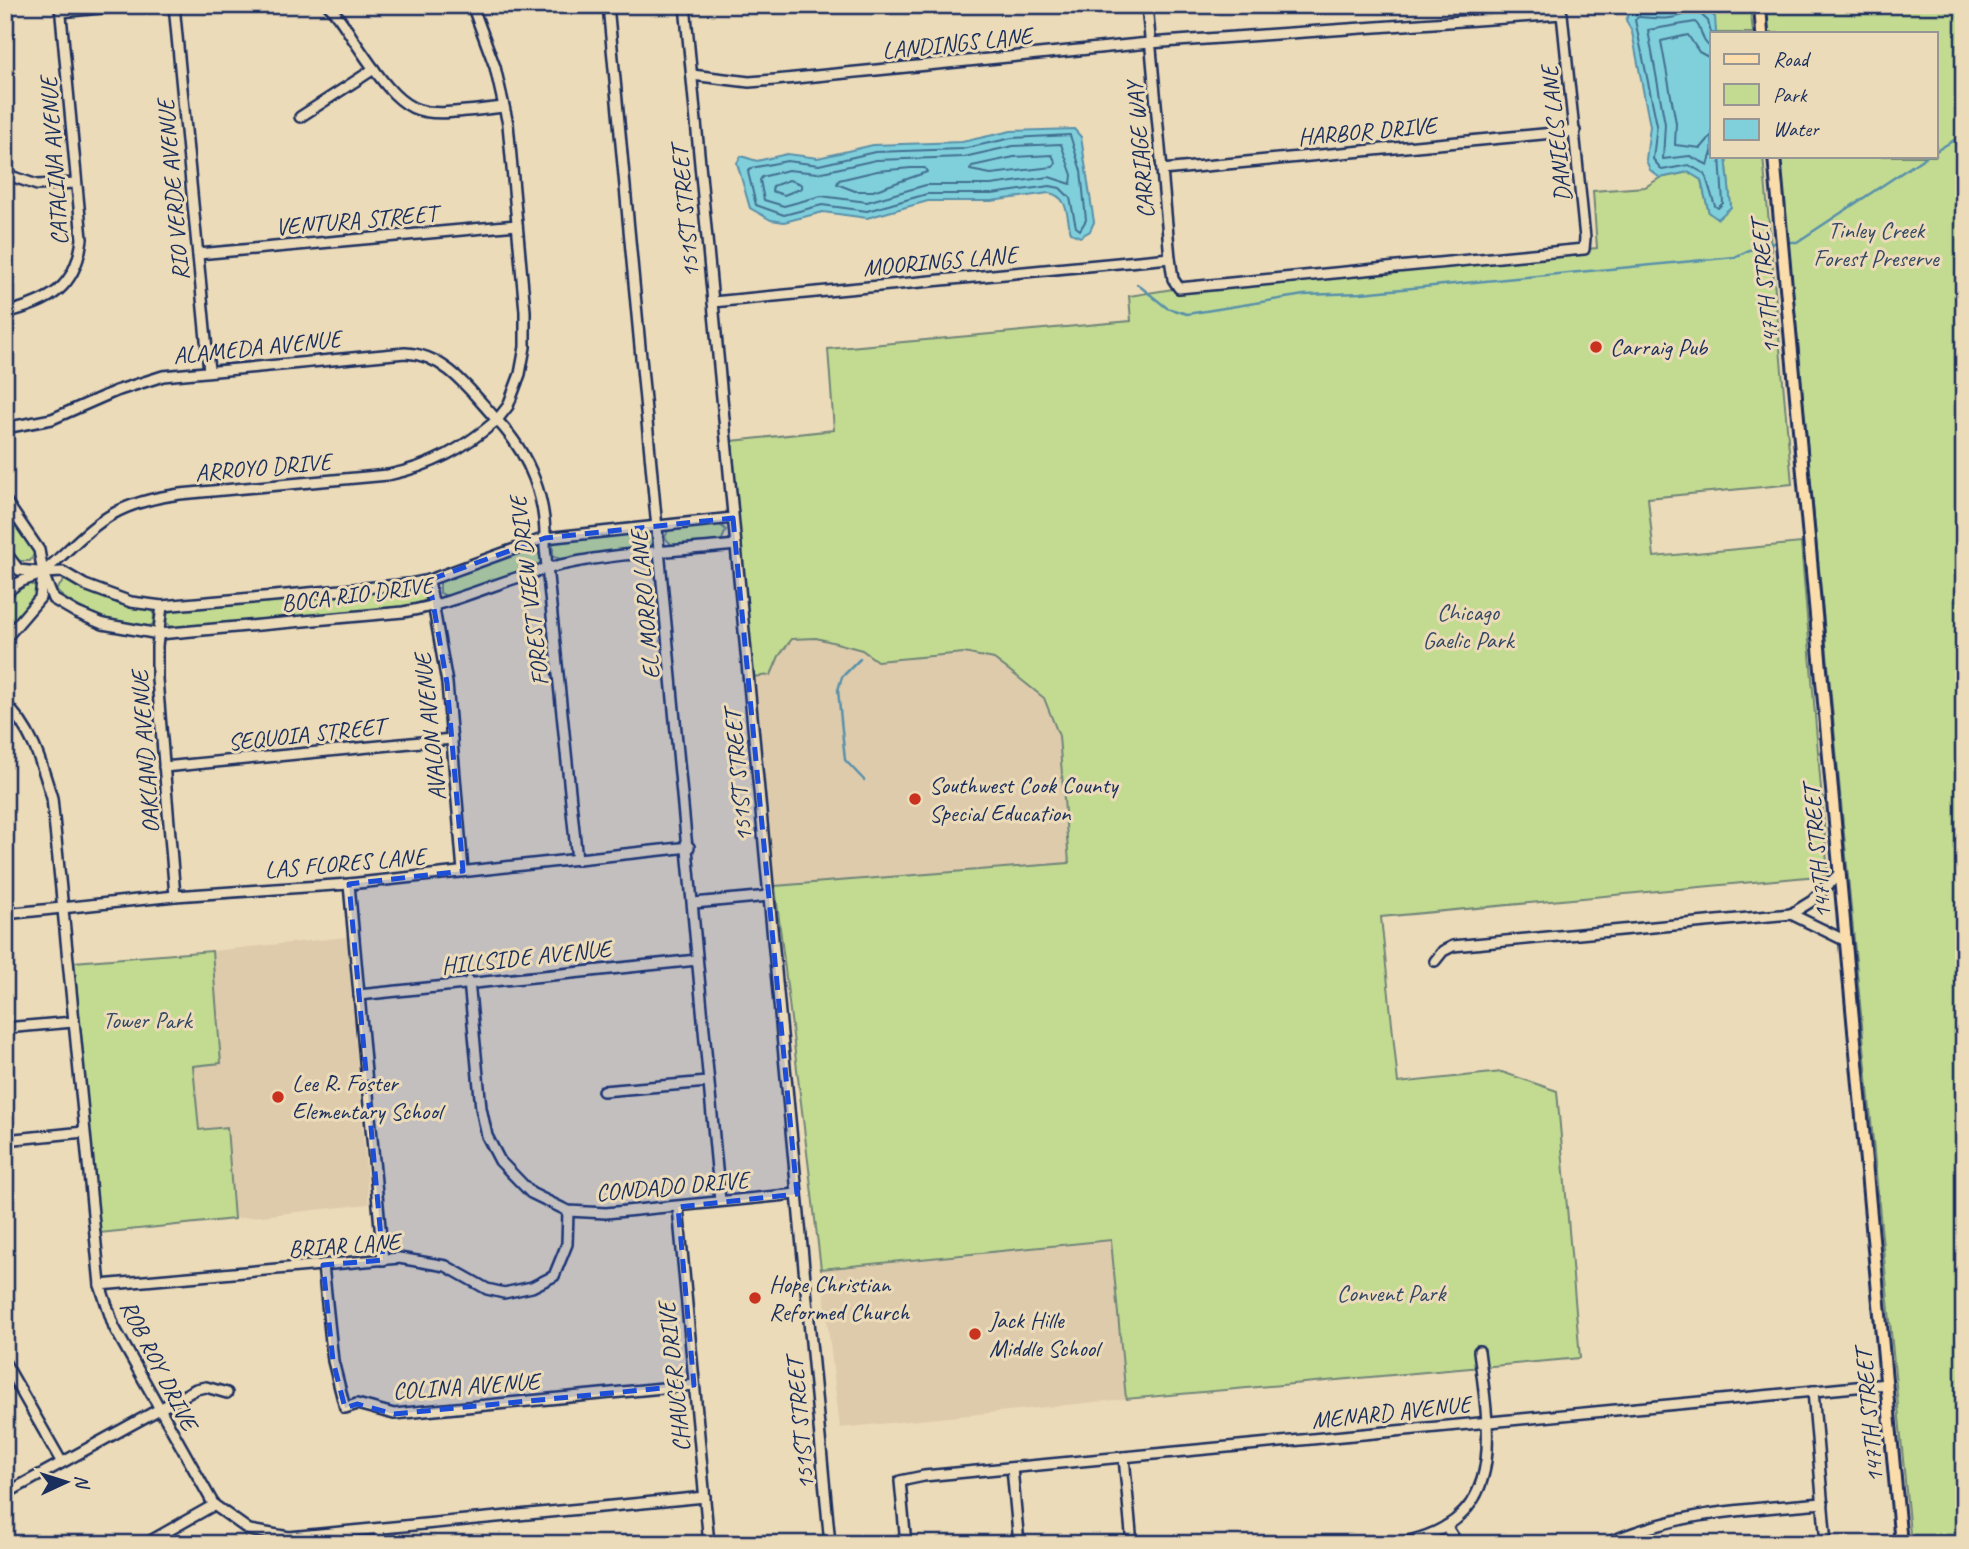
<svg xmlns="http://www.w3.org/2000/svg" width="1969" height="1549" viewBox="0 0 1969 1549" font-family="Caveat,sans-serif">
	<rect width="100%" height="100%" fill="#ecdbb8"/>
	<filter id="ink" filterUnits="userSpaceOnUse"><feTurbulence type="fractalNoise" baseFrequency=".0143" numOctaves="2"/><feDisplacementMap in="SourceGraphic" scale="14" xChannelSelector="R" yChannelSelector="G"/><feConvolveMatrix kernelMatrix="1 2 1 2 8 2 1 2 1" color-interpolation-filters="sRGB"/></filter>
	<g filter="url(#ink)">
		<!-- built -->
		<g fill="#decbac">
			<path d="M816 638 862 650 877 661 964 653 994 659 1044 698 1059 735 1069 863 775 886 752 677 771 675 779 656 792 639Z"/>
			<path d="M347 937 369 1204 234 1219 227 1128 199 1130 193 1066 221 1063 212 951Z"/>
			<path d="M1112 1240 1126 1399 840 1428 821 1269Z"/>
		</g>
		<!-- green -->
		<g fill="#c3db91" stroke="#6f8578" stroke-width="2">
			<path d="M1701 5H1750L1753 33H1716L1714 17Z"/>
			<path d="M1766 5H1964V1544H1911L1780 156H1936V33H1769Z"/>
			<path d="M1726 156H1763L1792 484 1648 498 1654 557 1801 543 1828 875 1381 917 1398 1083 1502 1072 1557 1091 1580 1358 1126 1399 1111 1240 821 1269 775 886 1069 863 1059 736 1044 698 1019 678 994 659 964 653 877 661 862 650 840 644 816 638 792 639 779 656 771 675 752 677 732 441 834 430 828 349 1131 321 1129 296 1179 288 1597 248 1593 191 1645 187 1660 178 1689 172 1701 180 1709 213 1731 207Z"/>
			<path d="M5 506 34 548 35 553 30 561H19L5 544Z"/>
			<path d="M718 523 726 530 721 542 674 547 665 538 669 528Z"/>
			<path d="M650 531 653 539 650 548 562 559 553 557V544L562 539Z"/>
			<path d="M530 547H536L542 561 534 568 448 597 440 593V579Z"/>
			<path d="M66 578 150 608 154 615 153 624C135 636 68 606 56 590Z"/>
			<path d="M28 582 36 587 37 596 5 633V601L20 584Z"/>
			<path d="M422 585 425 587 426 600 407 607 173 629 166 622 168 612 175 609Z"/>
			<path d="M212 951 221 1063 193 1066 199 1130 227 1127 234 1219 100 1233 74 962Z"/>
		</g>
		<!-- water -->
		<g fill="#80d0dc" stroke="#5890aa" stroke-width="2">
			<path d="M1699 5 1715 17 1716 33H1712V156H1726L1731 207 1718 219 1709 213 1701 180 1688 172 1660 178 1650 170 1646 160 1650 126 1632 32 1626 20 1631 10 1666 13Z"/>
			<path d="M1074 129 1081 137 1094 222 1090 231 1080 237 1071 233C1066 217 1070 197 1049 193L991 201H928L867 218 823 212 784 222 771 220 750 208 737 163 741 156 757 161 787 154 818 158 873 145 962 142 1011 131Z"/>
		</g>
		<g fill="none" stroke-linecap="round" stroke-linejoin="round">
			<!-- shore -->
			<g stroke="#436f90" stroke-width="2">
				<path d="M1712 38 1708 21 1695 9C1678 21 1659 19 1638 17L1635 20 1657 125 1653 159 1662 170 1689 165 1705 174 1715 206 1718 208 1723 203 1720 156"/>
				<path d="M1712 48C1699 41 1704 29 1695 22L1648 30 1665 124 1663 159 1690 156 1708 165 1712 152"/>
				<path d="M1712 59 1699 52 1688 35 1661 41 1676 123 1675 145 1701 148 1712 135"/>
				<path d="M1070 135 1081 171 1086 220 1080 230 1076 227 1070 198 1060 188 1050 186 992 194H927L867 211 822 205 784 215 756 205 748 172 751 168 787 161 819 165 875 152 962 149 1012 138Z"/>
				<path d="M1061 144 1072 175 1071 184 1049 177 991 185H926L867 202 821 196 784 206 764 200 760 180 762 177 788 170 818 173 876 160 964 157 1013 146Z"/>
				<path d="M1052 155 1056 163 1053 167 991 174 970 170 972 166 1014 157Z"/>
				<path d="M911 168H925L927 172 873 191H855L837 184 839 180 877 171Z"/>
				<path d="M789 180 801 184 802 188 784 195 772 191 773 186Z"/>
			</g>
			<!-- stream -->
			<g stroke="#5890aa" stroke-width="2.5">
				<path d="M1936 151 1964 134"/>
				<path d="M1789 242H1797L1927 156"/>
				<path d="M1137 284 1167 308 1187 314 1304 295 1361 293 1735 257 1762 244 1774 243"/>
				<path d="M860 659 842 677 838 690 845 760 864 780"/>
			</g>
			<defs>
				<g id="minor">
					<path d="M174 5 209 371"/>
					<path d="M328 5C340 16 348 32 357 45 410 123 413 117 504 107"/>
					<path d="M472 5 495 67 508 124 525 311V347L520 374 508 406 497 420C530 455 547 499 545 547L577 860"/>
					<path d="M608 5 720 1201"/>
					<path d="M685 5 830 1544"/>
					<path d="M61 12 130 5"/>
					<path d="M692 75 749 82 775 80 1149 43 1562 14 1585 238 1584 249 1179 288 1173 279 1170 258 1147 5"/>
					<path d="M300 117 374 69"/>
					<path d="M1162 170 1575 131"/>
					<path d="M5 174 37 185 76 183"/>
					<path d="M198 254 517 225"/>
					<path d="M713 302 1170 258"/>
					<path d="M5 313C51 301 76 288 82 239L60 5"/>
					<path d="M5 428 52 419 116 391 163 376 405 353C446 354 471 392 497 420 464 448 432 466 388 475L180 494C108 504 96 525 46 570 32 582 23 574 5 595"/>
					<path d="M5 500 39 550 43 573 63 572 85 585 131 602 162 606 409 584 429 580 545 538 733 518"/>
					<path d="M5 552 19 570 38 572"/>
					<path d="M43 573 53 599 77 613 103 624 159 634 403 612C460 603 510 575 566 564 621 552 680 551 736 545"/>
					<path d="M429 580 447 683 463 871"/>
					<path d="M162 606 157 646V679L175 896"/>
					<path d="M5 639 40 598 43 575"/>
					<path d="M5 704C32 728 42 765 52 798L100 1285 114 1327 214 1505 249 1530 289 1537 705 1497"/>
					<path d="M164 767 452 739"/>
					<path d="M349 884 383 1260"/>
					<path d="M694 903 769 896"/>
					<path d="M5 914 175 896 349 884 689 847"/>
					<path d="M1791 914 1812 901 1840 873"/>
					<path d="M1435 961 1443 951 1453 946 1791 914 1846 941"/>
					<path d="M469 981 481 1108 487 1136 500 1161 531 1193 568 1211 606 1213 797 1194"/>
					<path d="M359 995 697 960"/>
					<path d="M5 1028 73 1022"/>
					<path d="M603 1091 708 1082"/>
					<path d="M5 1140 84 1132"/>
					<path d="M678 1207 709 1544"/>
					<path d="M323 1265 333 1361 345 1408 357 1404 394 1414 694 1385"/>
					<path d="M100 1285 399 1258 446 1266 487 1289 504 1293 532 1287 554 1276 567 1244 568 1211"/>
					<path d="M5 1363 61 1461"/>
					<path d="M1813 1391 1826 1544"/>
					<path d="M1124 1457 1132 1544"/>
					<path d="M1012 1468 1019 1544"/>
					<path d="M5 1494 196 1389 206 1387 227 1393"/>
					<path d="M1446 1526 1458 1544"/>
					<path d="M379 1529 380 1544"/>
					<path d="M145 1544 214 1505"/>
					<path d="M906 1544 900 1481 924 1476 1887 1384"/>
					<path d="M1394 1544C1509 1525 1490 1439 1479 1351"/>
					<path d="M1605 1544C1680 1511 1743 1510 1823 1503"/>
				</g>
				<g id="major">
					<path d="M1760 5 1762 33"/>
					<path d="M1774 156 1901 1544"/>
				</g>
			</defs>
			<!-- minor casing -->
			<use href="#minor" stroke="#1b2f5e" stroke-width="14"/>
			<!-- major casing -->
			<use href="#major" stroke="#1b2f5e" stroke-width="16"/>
			<!-- minor -->
			<use href="#minor" stroke="#ecdbb8" stroke-width="9"/>
			<!-- major -->
			<use href="#major" stroke="#fbddab" stroke-width="10"/>
		</g>
	</g>
	<!-- marked area -->
	<path fill="#1d4ed8" fill-opacity="0.2" stroke="#1d4ed8" stroke-width="5" stroke-dasharray="14 9" stroke-linejoin="round" d="M733 518 797 1194 678 1207 694 1385 394 1414 357 1404 345 1408 333 1361 323 1265 383 1260 349 884 463 871 447 683 429 580 545 538Z"/>
	<!-- markers -->
	<g fill="#c8321e" stroke="#ecdbb8" stroke-width="2.5">
		<circle cx="1596" cy="347" r="7"/>
		<circle cx="915" cy="799" r="7"/>
		<circle cx="278" cy="1097" r="7"/>
		<circle cx="755" cy="1298" r="7"/>
		<circle cx="975" cy="1334" r="7"/>
	</g>
	<g text-anchor="middle" dominant-baseline="central" stroke-width="6" stroke-linejoin="round" paint-order="stroke">
		<!-- street labels -->
		<g font-size="24" fill="#1b2f5e" stroke="#ecdbb8">
			<text transform="translate(957 43) rotate(-6)">LANDINGS LANE</text>
			<text transform="translate(1367 131) rotate(-5)">HARBOR DRIVE</text>
			<text transform="translate(1556 134) rotate(-96)">DANIELS LANE</text>
			<text transform="translate(1140 150) rotate(-95)">CARRIAGE WAY</text>
			<text transform="translate(54 161) rotate(-94)">CATALINA AVENUE</text>
			<text transform="translate(173 190) rotate(-95)">RIO VERDE AVENUE</text>
			<text transform="translate(685 212) rotate(-95)">151ST STREET</text>
			<text transform="translate(356 220) rotate(-5)">VENTURA STREET</text>
			<text transform="translate(940 261) rotate(-5)">MOORINGS LANE</text>
			<text transform="translate(1765 287) rotate(-95)">147TH STREET</text>
			<text transform="translate(257 347) rotate(-6)">ALAMEDA AVENUE</text>
			<text transform="translate(263 467) rotate(-5)">ARROYO DRIVE</text>
			<text transform="translate(529 591) rotate(-97)">FOREST VIEW DRIVE</text>
			<text transform="translate(357 594) rotate(-7)">BOCA RIO DRIVE</text>
			<text transform="translate(645 605) rotate(-95)">EL MORRO LANE</text>
			<text transform="translate(430 727) rotate(-96)">AVALON AVENUE</text>
			<text transform="translate(306 734) rotate(-6)">SEQUOIA STREET</text>
			<text transform="translate(145 752) rotate(-94)">OAKLAND AVENUE</text>
			<text transform="translate(738 776) rotate(-95)">151ST STREET</text>
			<text transform="translate(1817 852) rotate(-95)">147TH STREET</text>
			<text transform="translate(345 863) rotate(-5)">LAS FLORES LANE</text>
			<text transform="translate(526 957) rotate(-6)">HILLSIDE AVENUE</text>
			<text transform="translate(672 1186) rotate(-5)">CONDADO DRIVE</text>
			<text transform="translate(344 1245) rotate(-4)">BRIAR LANE</text>
			<text transform="translate(159 1365) rotate(63)">ROB ROY DRIVE</text>
			<text transform="translate(674 1377) rotate(-96)">CHAUCER DRIVE</text>
			<text transform="translate(466 1386) rotate(-4)">COLINA AVENUE</text>
			<text transform="translate(1391 1412) rotate(-6)">MENARD AVENUE</text>
			<text transform="translate(1869 1416) rotate(-95)">147TH STREET</text>
			<text transform="translate(800 1424) rotate(-95)">151ST STREET</text>
		</g>
		<!-- park labels -->
		<g font-size="24" fill="#344966" stroke="#ecdbb8">
			<text x="1876" y="230">Tinley Creek<tspan x="1876" dy="28">Forest Preserve</tspan></text>
			<text x="1468" y="612">Chicago<tspan x="1468" dy="28">Gaelic Park</tspan></text>
			<text x="147" y="1020">Tower Park</text>
			<text x="1391" y="1293">Convent Park</text>
		</g>
		<!-- poi labels -->
		<g font-size="24" fill="#1b2f5e" stroke="#ecdbb8" text-anchor="start">
			<text x="1610" y="347">Carraig Pub</text>
			<text x="929" y="785">Southwest Cook County<tspan x="929" dy="28">Special Education</tspan></text>
			<text x="292" y="1083">Lee R. Foster<tspan x="292" dy="28">Elementary School</tspan></text>
			<text x="769" y="1284">Hope Christian<tspan x="769" dy="28">Reformed Church</tspan></text>
			<text x="989" y="1320">Jack Hille<tspan x="989" dy="28">Middle School</tspan></text>
		</g>
	</g>
	<!-- margin -->
	<rect width="1969" height="1549" fill="none" stroke="#ecdbb8" stroke-width="28"/>
	<rect x="14" y="14" width="1941" height="1521" fill="none" stroke="#1b2f5e" stroke-width="2.5" filter="url(#ink)"/>
	<!-- legend -->
	<rect x="1710" y="32" width="228" height="126" fill="#ecdbb8" stroke="#989694" stroke-width="2"/>
	<rect x="1724" y="54" width="35" height="10" fill="#fbddab" stroke="#989694" stroke-width="2"/>
	<text x="1773" y="66" font-size="21" fill="#1b2f5e">Road</text>
	<rect x="1724" y="84" width="35" height="21" fill="#c3db91" stroke="#989694" stroke-width="2"/>
	<text x="1773" y="102" font-size="21" fill="#1b2f5e">Park</text>
	<rect x="1724" y="119" width="35" height="21" fill="#80d0dc" stroke="#989694" stroke-width="2"/>
	<text x="1773" y="136" font-size="21" fill="#1b2f5e">Water</text>
	<!-- north arrow -->
	<g transform="translate(66 1482) rotate(86)" stroke="#ecdbb8" stroke-width="5" paint-order="stroke">
	<path d="M0-5L12 26L0 18L-12 26Z" fill="#1b2f5e"/>
	<text y="-10" font-size="19" font-weight="bold" text-anchor="middle" fill="#1b2f5e">N</text>
	</g>
</svg>
